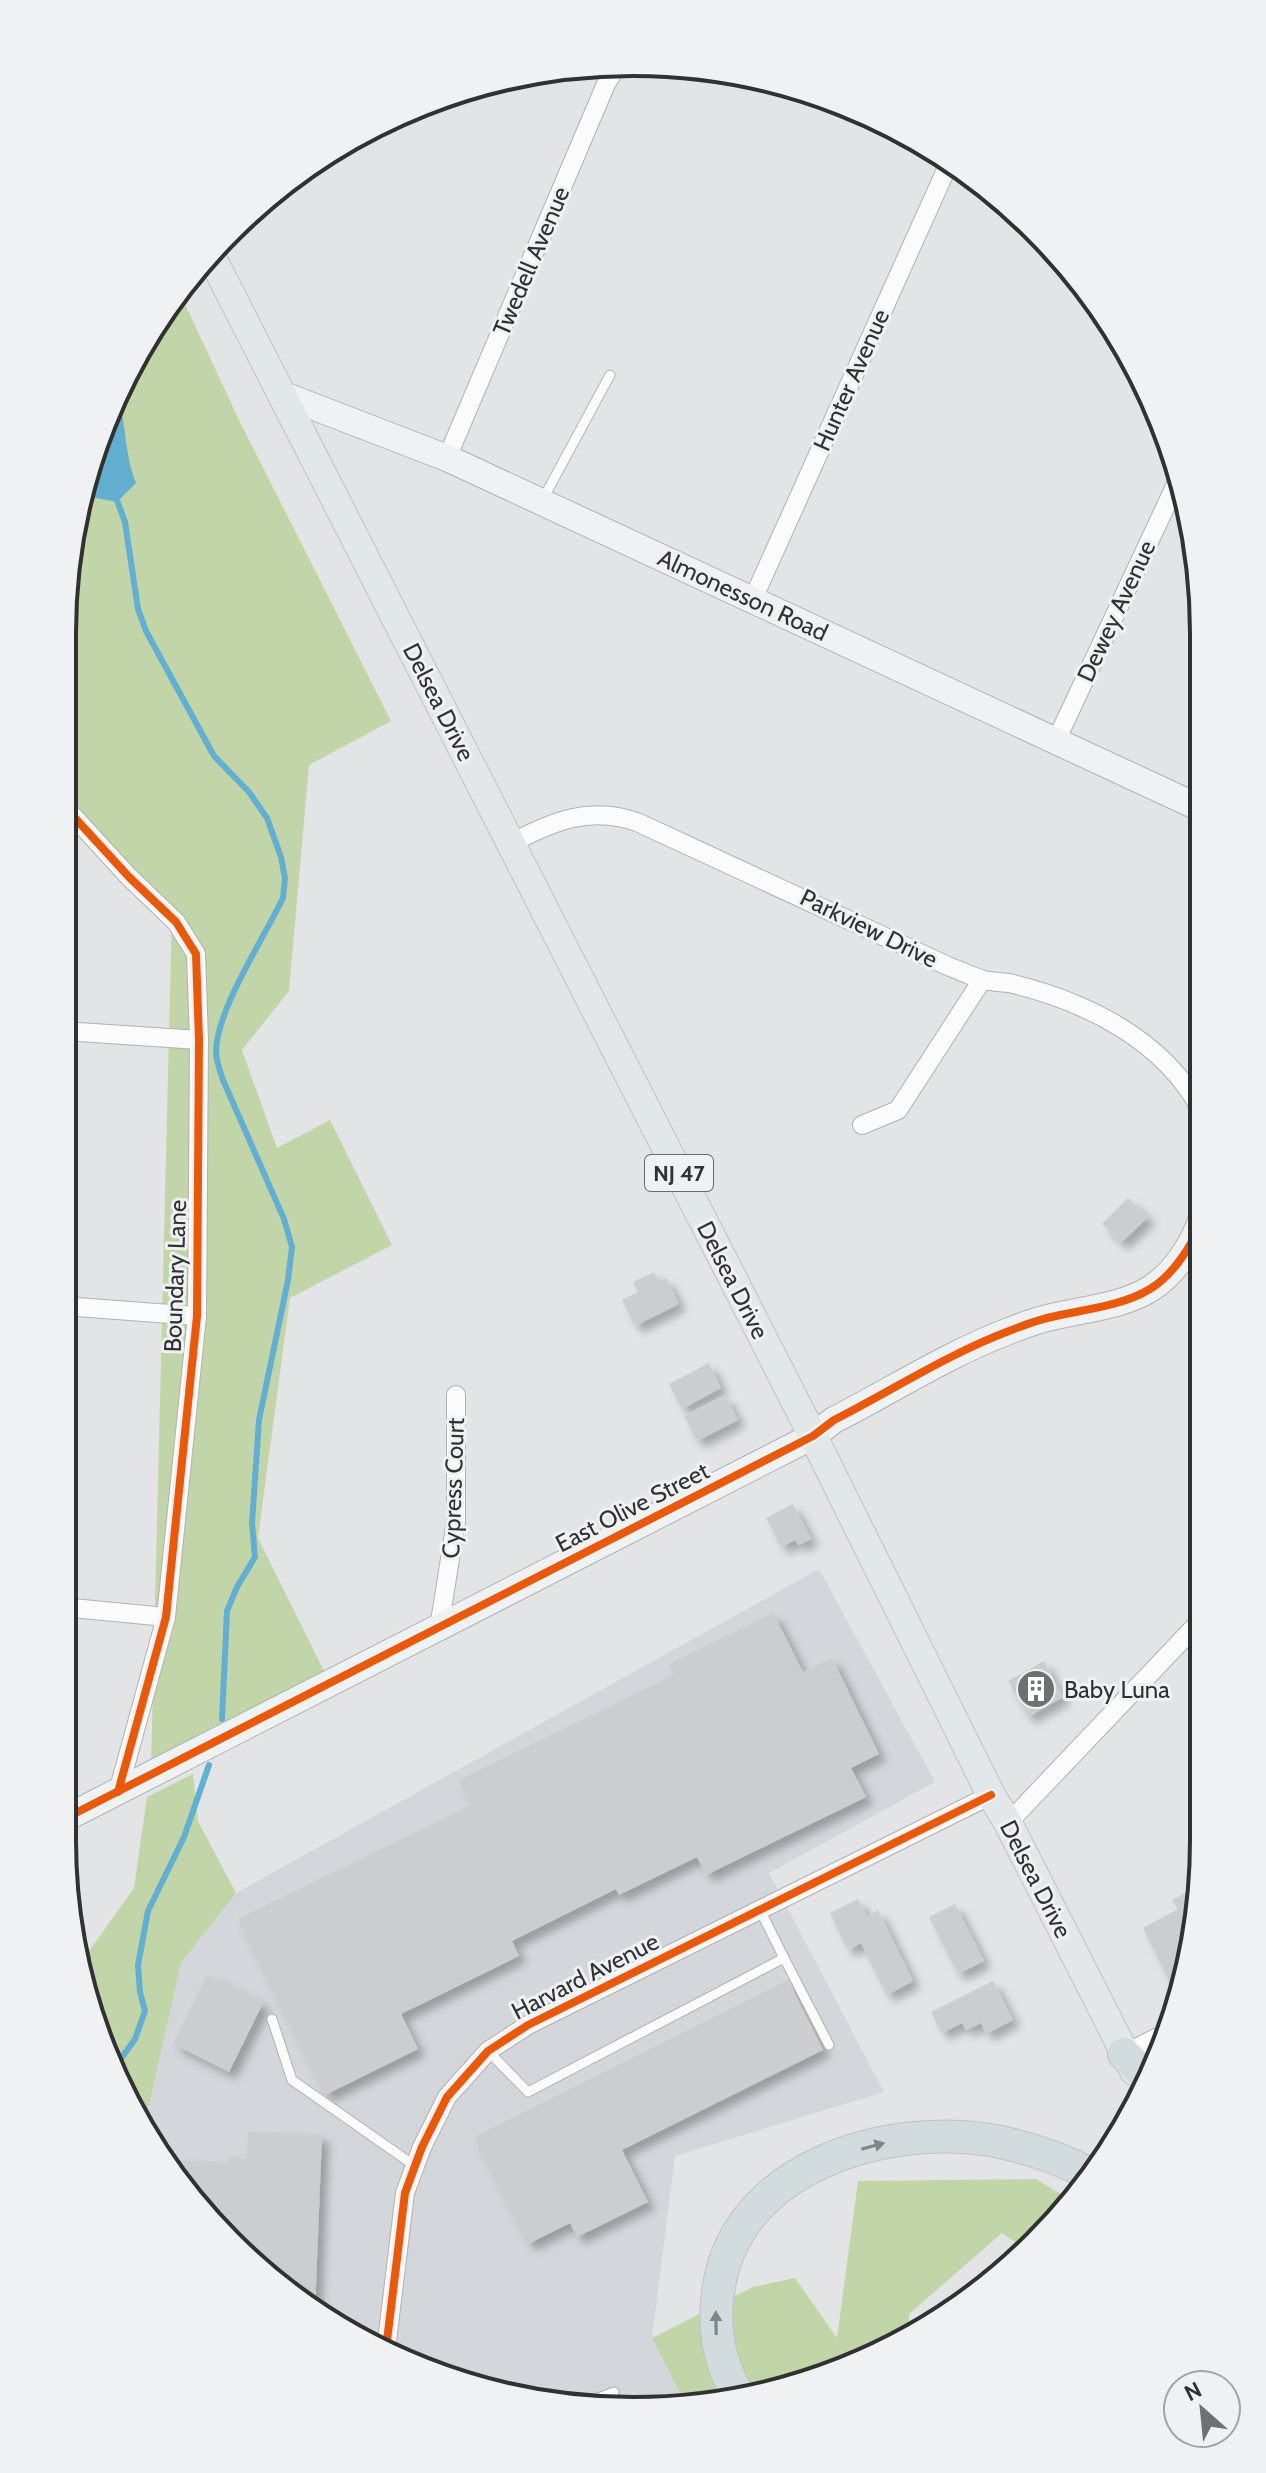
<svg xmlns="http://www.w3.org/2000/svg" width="1266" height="2473" viewBox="0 0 1266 2473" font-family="Cabin,sans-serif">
	<defs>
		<filter id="shadow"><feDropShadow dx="7" dy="7" stdDeviation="4" flood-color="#0004"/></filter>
	</defs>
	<rect width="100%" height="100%" fill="#e3e4e5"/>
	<!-- built -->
	<path fill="#d3d6db" d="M819 1569 935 1782 769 1873 884 2092 675 2156 652 2338 686 2405 521 2400 347 2334 256 2269 180 2188 145 2123 181 1963 236 1893Z"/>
	<!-- green -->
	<g fill="#c1d5a9">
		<path d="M178 289 239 420 391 721 309 765 289 991 242 1050 277 1148 330 1120 392 1245 290 1298 258 1538 328 1679 151 1767 172 911 63 803V596L81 486 121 381Z"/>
		<path d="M193 1774 198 1821 236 1893 181 1963 145 2123 92 2024 82 1961 134 1888 147 1797Z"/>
		<path d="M1036 2179 1069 2199 1037 2243 1027 2250 1002 2233 909 2314 908 2336 885 2352 707 2406 686 2405 652 2338 753 2287 795 2278 837 2338 858 2181Z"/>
	</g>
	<!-- water -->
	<path fill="#63afd1" d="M116 392C127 422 124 454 136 483L117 502 80 495Z"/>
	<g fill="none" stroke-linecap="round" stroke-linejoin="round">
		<!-- stream -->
		<g stroke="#63afd1" stroke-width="6">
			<path d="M115 495 125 522 138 609 146 631 214 756 249 792 267 818 281 857 285 878 283 898C264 938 218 1007 216 1050 216 1061 220 1071 223 1080L284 1219 292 1247 288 1280 259 1420 252 1523 255 1557 237 1587 227 1611 222 1719"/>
			<path d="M115 2067 135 2039 145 2011 140 1992 138 1965 148 1911 184 1837 209 1765"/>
		</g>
	</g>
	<!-- building -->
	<g fill="#cccdce" filter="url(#shadow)">
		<path d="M1128 1198 1148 1217 1121 1243 1102 1224Z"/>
		<path d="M654 1272 659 1282 666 1278 679 1304 635 1326 622 1300 638 1292 633 1282Z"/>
		<path d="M709 1363 721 1388 682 1409 669 1384Z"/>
		<path d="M725 1395 738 1420 697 1441 684 1416Z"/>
		<path d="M793 1504 811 1539 799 1545 795 1540 781 1547 766 1518Z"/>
		<path d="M773 1613 803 1672 832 1658 879 1754 851 1768 866 1797 706 1875 697 1857 619 1895 616 1889 512 1941 519 1956 401 2014 418 2049 325 2095 238 1919 471 1805 459 1780 674 1675 669 1664Z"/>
		<path d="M1044 1661 1063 1697 1028 1717 1008 1681Z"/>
		<path d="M1201 1885 1187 1971 1169 1981 1143 1928 1178 1909 1172 1900Z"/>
		<path d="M858 1899 867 1916 878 1910 913 1981 887 1995 861 1943 848 1950 830 1913Z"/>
		<path d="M955 1904 984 1961 958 1974 929 1917Z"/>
		<path d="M207 1975 263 2003 229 2072 173 2044Z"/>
		<path d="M788 1980 823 2050 622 2150 648 2202 577 2237 570 2223 528 2244 474 2137Z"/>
		<path d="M993 1981 1013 2020 986 2034 981 2023 966 2030 962 2023 942 2033 931 2012Z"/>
		<path d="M248 2132 322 2135 315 2311H323V2317L256 2269 180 2188 165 2160 228 2162V2157L247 2158Z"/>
	</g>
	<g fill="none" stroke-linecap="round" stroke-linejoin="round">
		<defs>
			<g id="lane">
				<path d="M543 499 610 375"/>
				<path d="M784 1958 829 2045"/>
				<path d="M272 2019 292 2080 415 2166"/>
				<path d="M488 2051 528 2092 784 1958 760 1910"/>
				<path d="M588 2402 614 2392"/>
			</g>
			<g id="street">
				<path d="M447 458 606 84 618 65"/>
				<path d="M753 599 950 161"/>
				<path d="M1055 743 1178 480"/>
				<path d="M63 805 129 877 176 922 196 954 199 1040 197 1316 166 1617 118 1792"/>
				<path d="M511 843C553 822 589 805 637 822L950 967C961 971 973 977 984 980 993 982 1001 982 1009 983 1085 1001 1163 1039 1201 1110"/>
				<path d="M63 1031 199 1040"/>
				<path d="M862 1125 898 1110 982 980"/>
				<path d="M63 1306 197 1316"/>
				<path d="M62 1607 166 1617"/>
				<path d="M439 1628 456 1521V1395"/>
				<path d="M1008 1823 1202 1619"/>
				<path d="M1124 2054 1168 2032"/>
				<path d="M386 2349 405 2193 422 2147 447 2097 488 2051 528 2025 991 1795"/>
			</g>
			<g id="secondary">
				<path d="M281 394 447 458 1200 808"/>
				<path d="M62 1820 813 1436 834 1420C891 1391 948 1354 1009 1331 1024 1325 1040 1319 1056 1316 1086 1309 1122 1306 1150 1289 1173 1275 1192 1246 1201 1221"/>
			</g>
			<path id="primary" d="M210 254 813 1436 991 1795 1008 1823 1134 2071"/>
			<g id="highway">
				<path d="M1124 2054 1150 2080"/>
				<path d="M739 2397C718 2362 712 2326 719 2286 738 2167 885 2123 990 2140 1023 2146 1058 2157 1088 2173"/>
			</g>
		</defs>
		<!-- lane casing -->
		<use href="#lane" stroke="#b1b1b2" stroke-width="11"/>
		<!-- street casing -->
		<use href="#street" stroke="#b1b1b2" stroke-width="20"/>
		<!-- secondary casing -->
		<use href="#secondary" stroke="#b1b1b2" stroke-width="28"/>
		<!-- primary casing -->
		<use href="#primary" stroke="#c0c1c1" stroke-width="30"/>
		<!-- highway casing -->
		<use href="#highway" stroke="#c0c1c1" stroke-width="34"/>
		<!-- lane -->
		<use href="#lane" stroke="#fbfbfb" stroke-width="9"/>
		<!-- street -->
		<use href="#street" stroke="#fbfbfb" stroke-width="18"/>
		<!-- secondary -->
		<use href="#secondary" stroke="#eef2f3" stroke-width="26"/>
		<!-- primary -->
		<use href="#primary" stroke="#e2e8ea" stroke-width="28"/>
		<!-- highway -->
		<use href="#highway" stroke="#d2dcdf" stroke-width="32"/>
		<defs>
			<g id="cycleway">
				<path d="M63 805 129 877 176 922 196 954 199 1040 197 1316 166 1617 118 1792"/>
				<path d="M62 1820 813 1436 834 1420C891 1391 948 1354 1009 1331 1024 1325 1040 1319 1056 1316 1086 1309 1122 1306 1150 1289 1173 1275 1192 1246 1201 1221"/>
				<path d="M386 2349 405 2193 422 2147 447 2097 488 2051 528 2025 991 1795"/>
			</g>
		</defs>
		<!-- cycleway casing -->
		<use href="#cycleway" stroke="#eff1f3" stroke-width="13"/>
		<!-- cycleway -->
		<use href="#cycleway" stroke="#e8590c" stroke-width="8"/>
	</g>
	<!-- one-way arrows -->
	<defs><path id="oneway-solid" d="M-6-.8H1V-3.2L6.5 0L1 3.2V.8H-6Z" transform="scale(2)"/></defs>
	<g fill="#828688">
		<use href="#oneway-solid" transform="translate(873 2146) rotate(-15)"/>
		<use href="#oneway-solid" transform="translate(716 2323) rotate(-91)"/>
	</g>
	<!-- icons -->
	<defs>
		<symbol id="building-disc" viewBox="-11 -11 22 22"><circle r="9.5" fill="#6f7071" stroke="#eff1f3"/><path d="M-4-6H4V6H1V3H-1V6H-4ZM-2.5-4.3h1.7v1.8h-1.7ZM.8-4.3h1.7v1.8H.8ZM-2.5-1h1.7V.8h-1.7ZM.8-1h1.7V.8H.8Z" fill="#fff"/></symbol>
	</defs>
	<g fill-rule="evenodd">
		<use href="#building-disc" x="1014" y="1667" width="44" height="44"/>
	</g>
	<g text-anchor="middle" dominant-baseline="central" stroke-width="6" stroke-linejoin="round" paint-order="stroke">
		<!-- shield labels -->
		<rect fill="#eff1f3" stroke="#6a6b6c" stroke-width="2" x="645" y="1155" width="68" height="36" rx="6"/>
		<g font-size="22" font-weight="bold" fill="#313132">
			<text x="679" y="1173">NJ 47</text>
		</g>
		<!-- street labels -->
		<g font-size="24" fill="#313132" stroke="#eff1f3">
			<text transform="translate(531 261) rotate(-67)">Twedell Avenue</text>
			<text transform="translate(851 380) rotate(-66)">Hunter Avenue</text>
			<text transform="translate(743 595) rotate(25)">Almonesson Road</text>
			<text transform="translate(1116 611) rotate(-65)">Dewey Avenue</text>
			<text transform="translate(439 702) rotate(63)">Delsea Drive</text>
			<text transform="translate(869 928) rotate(26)">Parkview Drive</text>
			<text transform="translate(175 1276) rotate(-88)">Boundary Lane</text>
			<text transform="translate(733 1280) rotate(63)">Delsea Drive</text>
			<text transform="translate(453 1488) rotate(-88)">Cypress Court</text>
			<text transform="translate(632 1507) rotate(-27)">East Olive Street</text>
			<text transform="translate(1036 1879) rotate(63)">Delsea Drive</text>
			<text transform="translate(585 1976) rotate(-27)">Harvard Avenue</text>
		</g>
		<!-- poi labels -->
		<g font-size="24" fill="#313132" stroke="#eff1f3" text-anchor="start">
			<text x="1064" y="1689">Baby Luna</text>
		</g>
	</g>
	<!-- crop -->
	<path d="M0 0H1266V2473H0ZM633 76H633A557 557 0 0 1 1190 633V1840A557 557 0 0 1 633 2397H633A557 557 0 0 1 76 1840V633A557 557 0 0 1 633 76Z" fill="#eff1f3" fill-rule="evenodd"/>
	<path fill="none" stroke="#313132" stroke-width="4" d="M633 76H633A557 557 0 0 1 1190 633V1840A557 557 0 0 1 633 2397H633A557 557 0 0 1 76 1840V633A557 557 0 0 1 633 76Z"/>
	<!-- north arrow -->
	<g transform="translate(1202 2409) rotate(333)"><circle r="38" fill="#eff1f3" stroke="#a3a4a6" stroke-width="2"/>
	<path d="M0-6L14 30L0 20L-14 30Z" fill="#6f7071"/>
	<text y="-12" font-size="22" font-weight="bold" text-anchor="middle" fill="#313132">N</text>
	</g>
</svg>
